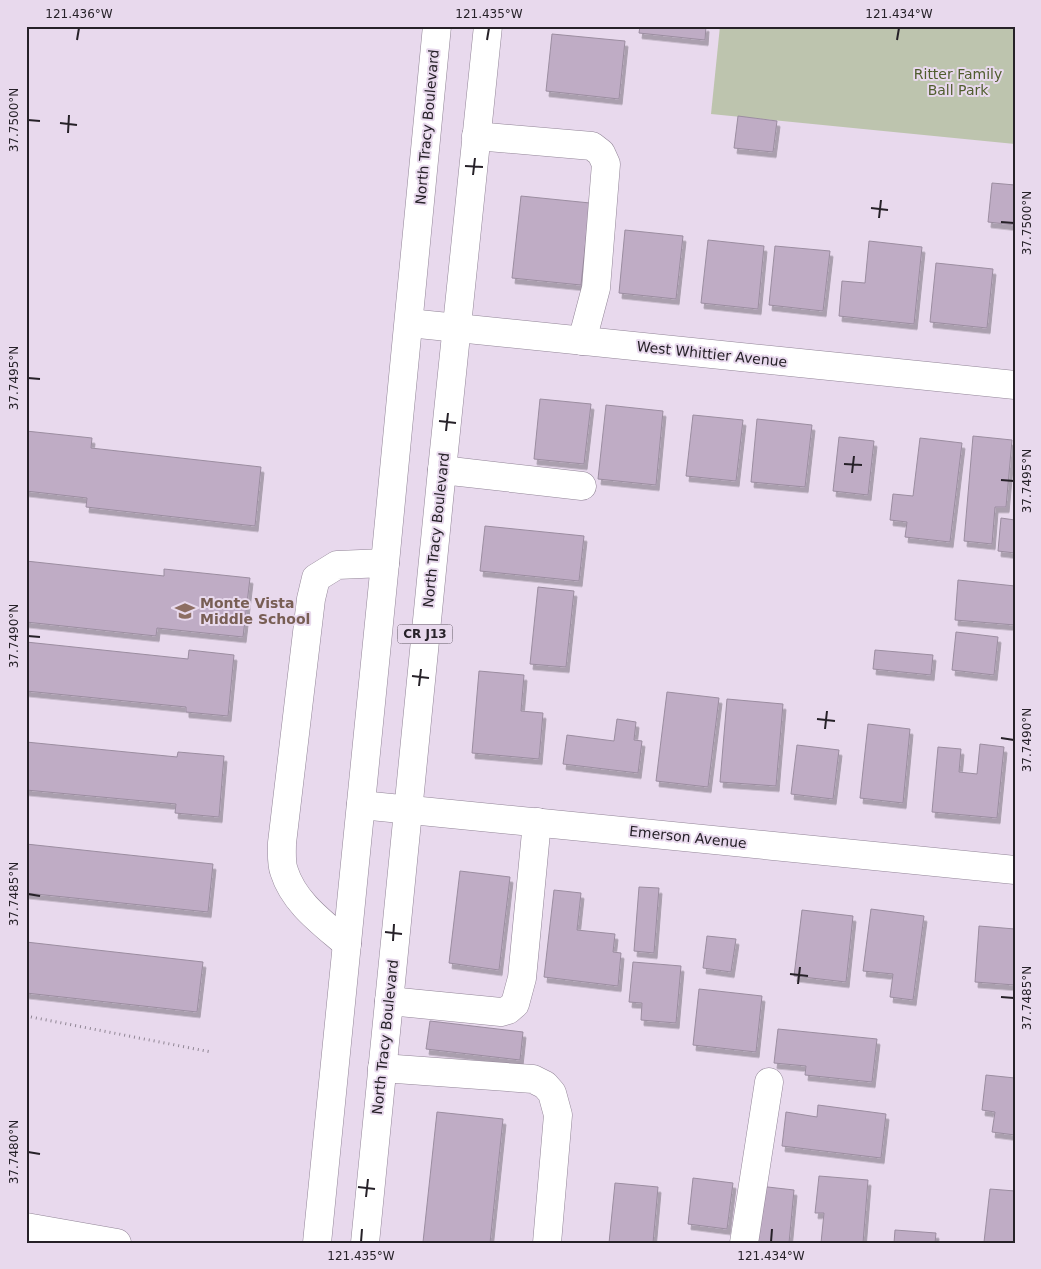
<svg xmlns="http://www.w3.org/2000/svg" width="1041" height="1269" viewBox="0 0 1041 1269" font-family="'DejaVu Sans',sans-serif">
	<defs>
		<filter id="shadow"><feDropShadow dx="3" dy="5.5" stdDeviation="0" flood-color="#0004"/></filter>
	</defs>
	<rect width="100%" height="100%" fill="#e8d9ed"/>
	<!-- green -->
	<path fill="#bdc4ae" d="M720 26H1015V144L711 114Z"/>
	<!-- building -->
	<g fill="#bfacc5" stroke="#9b8da0" filter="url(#shadow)">
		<path d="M640 26H706L705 40 639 33Z"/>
		<path d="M552 34 625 41 619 99 546 91Z"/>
		<path d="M738 116 777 121 773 152 734 148Z"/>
		<path d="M992 183 1015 185V225L988 222Z"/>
		<path d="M521 196 590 203 581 285 512 278Z"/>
		<path d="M625 230 683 236 676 299 619 293Z"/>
		<path d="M708 240 764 246 758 309 701 303Z"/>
		<path d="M869 241 922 247 914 324 839 316 842 281 865 283Z"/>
		<path d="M775 246 830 251 823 311 769 305Z"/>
		<path d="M936 263 993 269 987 328 930 322Z"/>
		<path d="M540 399 591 404 584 464 534 459Z"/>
		<path d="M606 405 663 411 656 485 598 479Z"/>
		<path d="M693 415 743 420 736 481 686 476Z"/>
		<path d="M757 419 812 425 805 487 751 482Z"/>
		<path d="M26 431 92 438 91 448 261 467 255 526 86 507 87 498 26 491Z"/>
		<path d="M973 436 1012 440 1006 507H995L992 544 964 541Z"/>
		<path d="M839 437 874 441 868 495 833 491Z"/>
		<path d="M920 438 962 443 950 542 905 537 907 522 890 520 893 494 913 496Z"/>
		<path d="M1001 518 1015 520V553L998 551Z"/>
		<path d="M485 526 584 536 579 581 480 571Z"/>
		<path d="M26 561 164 576V569L250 578 243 637 157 628 156 636 26 622Z"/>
		<path d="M958 580 1015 586V625L955 620Z"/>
		<path d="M538 587 574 591 566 667 530 664Z"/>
		<path d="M956 632 998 637 994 675 952 670Z"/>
		<path d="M26 642 188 659 189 650 234 655 228 716 186 712V707L26 691Z"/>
		<path d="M875 650 933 655 931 675 873 669Z"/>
		<path d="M479 671 524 675 521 711 543 713 539 759 472 753Z"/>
		<path d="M667 692 719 698 708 787 656 781Z"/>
		<path d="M727 699 783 704 776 786 720 782Z"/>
		<path d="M617 719 636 722 634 740 642 741 638 773 563 764 567 735 614 741Z"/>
		<path d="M868 724 910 729 903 803 860 798Z"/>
		<path d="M26 742 177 757 178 752 224 756 219 817 175 813 176 804 26 790Z"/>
		<path d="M980 744 1004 747 997 818 932 812 938 747 961 749 959 772 977 774Z"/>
		<path d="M797 745 839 750 833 799 791 794Z"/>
		<path d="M26 844 213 864 208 912 26 893Z"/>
		<path d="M460 871 510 877 499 970 449 963Z"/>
		<path d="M639 887 659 888 654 953 634 951Z"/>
		<path d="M554 890 581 893 577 930 615 934 613 952 621 953 618 986 544 977Z"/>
		<path d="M871 909 924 916 913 1000 890 997 893 974 863 971Z"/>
		<path d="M802 910 853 916 846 982 794 976Z"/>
		<path d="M979 926 1015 929V985L975 982Z"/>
		<path d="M707 936 736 939 731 972 703 968Z"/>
		<path d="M26 942 203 962 197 1012 26 993Z"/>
		<path d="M633 962 681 966 676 1023 641 1020 642 1003 629 1002Z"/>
		<path d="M699 989 762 996 756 1052 693 1045Z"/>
		<path d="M430 1021 523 1032 520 1060 426 1049Z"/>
		<path d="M778 1029 877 1039 872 1082 805 1075 806 1066 774 1063Z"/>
		<path d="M986 1075 1015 1078V1135L992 1132 995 1112 982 1110Z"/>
		<path d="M818 1105 886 1114 881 1158 782 1146 786 1112 817 1117Z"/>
		<path d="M437 1112 503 1119 490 1243 423 1242Z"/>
		<path d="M819 1176 868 1180 863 1243H821L824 1213H815Z"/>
		<path d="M693 1178 733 1183 727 1229 688 1224Z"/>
		<path d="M615 1183 658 1187 653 1243H609Z"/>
		<path d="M759 1186 794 1190 789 1243H754Z"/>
		<path d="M990 1189 1015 1191V1243L984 1242Z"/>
		<path d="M895 1230 936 1233 935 1243H894Z"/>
	</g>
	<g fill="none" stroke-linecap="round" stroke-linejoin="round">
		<defs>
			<g id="minor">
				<path d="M476 136 592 146 601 153 606 164 596 288 582 341"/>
				<path d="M409 323 1015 385"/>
				<path d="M442 470 582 486"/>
				<path d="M361 805 1015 870"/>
				<path d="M347 944C323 923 294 903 284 871 281 863 282 852 282 843L311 599 316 578 337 565 385 563"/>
				<path d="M389 1001 501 1012 508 1010 515 1004 522 978 537 822"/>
				<path d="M382 1068 533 1079 545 1085 552 1093 558 1115 547 1243"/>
				<path d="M26 1227 117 1243"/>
				<path d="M744 1243 769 1082"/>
			</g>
			<g id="major">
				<path d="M317 1243 385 563 437 26"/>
				<path d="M365 1243 442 470 488 26"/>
			</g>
		</defs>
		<!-- minor casing -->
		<use href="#minor" stroke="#928597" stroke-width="29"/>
		<!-- major casing -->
		<use href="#major" stroke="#928597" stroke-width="29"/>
		<!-- path -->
		<path stroke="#908694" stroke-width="3" stroke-dasharray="1 4" stroke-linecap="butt" d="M26 1016 211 1052"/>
		<!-- minor -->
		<use href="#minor" stroke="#fff" stroke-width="28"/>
		<!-- major -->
		<use href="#major" stroke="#fff" stroke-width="28"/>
	</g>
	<!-- ticks -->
	<path fill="none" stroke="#262128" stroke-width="2" d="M77 40 79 28M487 40 489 28M897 40 899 28M28 120 40 121M60 123 77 125M68 133 69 115M465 166 483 167M473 175 475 158M871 208 888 210M879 218 881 200M1001 222 1014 223M28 378 40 379M439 421 456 423M446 431 448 413M844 464 862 465M852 473 854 456M1001 480 1014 481M28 636 40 637M412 676 429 678M419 686 421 669M817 719 835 721M825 729 827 711M1001 738 1014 740M28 894 40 896M385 932 402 934M393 941 394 924M790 974 808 976M798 984 800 967M1001 997 1014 998M28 1152 40 1154M358 1187 375 1189M366 1197 368 1179M361 1242 362 1229M771 1242 772 1229"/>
	<!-- icons -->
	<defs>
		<symbol id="school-bare" viewBox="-9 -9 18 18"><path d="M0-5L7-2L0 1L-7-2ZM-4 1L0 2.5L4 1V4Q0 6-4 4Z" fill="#8d6e63" stroke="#e8d9ed" stroke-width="2.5" paint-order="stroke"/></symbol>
	</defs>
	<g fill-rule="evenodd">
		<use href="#school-bare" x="171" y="597" width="28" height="28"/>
	</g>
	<g text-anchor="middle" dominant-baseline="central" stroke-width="4" stroke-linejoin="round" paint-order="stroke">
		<!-- shield labels -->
		<rect fill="#e8d9ed" stroke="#605863" stroke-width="1" x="397.5" y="624.5" width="55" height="19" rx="4"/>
		<g font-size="12" font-weight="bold" fill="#262128">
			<text x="425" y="634">CR J13</text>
		</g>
		<!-- park labels -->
		<g font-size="14" fill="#505d2e" stroke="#e8d9ed">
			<text x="958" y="74">Ritter Family<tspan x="958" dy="16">Ball Park</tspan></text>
		</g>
		<!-- street labels -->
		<g font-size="14" fill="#262128" stroke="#e8d9ed">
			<text transform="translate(427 127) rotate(-85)">North Tracy Boulevard</text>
			<text transform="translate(712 354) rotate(6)">West Whittier Avenue</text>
			<text transform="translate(436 530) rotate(-84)">North Tracy Boulevard</text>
			<text transform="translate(688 837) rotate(6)">Emerson Avenue</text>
			<text transform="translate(385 1037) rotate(-84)">North Tracy Boulevard</text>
		</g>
		<!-- education labels -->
		<g font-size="14" font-weight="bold" fill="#785e54" stroke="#e8d9ed" text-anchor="start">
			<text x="200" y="603">Monte Vista<tspan x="200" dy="16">Middle School</tspan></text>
		</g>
	</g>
	<!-- border -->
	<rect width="1041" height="1269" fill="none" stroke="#e8d9ed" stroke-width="55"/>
	<rect x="28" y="28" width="986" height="1214" fill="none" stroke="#262128" stroke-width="2"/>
	<g font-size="12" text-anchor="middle" fill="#262128">
		<text x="79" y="18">121.436°W</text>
		<text x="489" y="18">121.435°W</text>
		<text x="899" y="18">121.434°W</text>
		<text transform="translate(14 120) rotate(-90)" y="4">37.7500°N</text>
		<text transform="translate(1027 223) rotate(-90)" y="4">37.7500°N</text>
		<text transform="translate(14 378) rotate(-90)" y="4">37.7495°N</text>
		<text transform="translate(1027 481) rotate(-90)" y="4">37.7495°N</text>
		<text transform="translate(14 636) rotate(-90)" y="4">37.7490°N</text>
		<text transform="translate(1027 740) rotate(-90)" y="4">37.7490°N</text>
		<text transform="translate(14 894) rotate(-90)" y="4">37.7485°N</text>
		<text transform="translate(1027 998) rotate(-90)" y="4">37.7485°N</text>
		<text transform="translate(14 1152) rotate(-90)" y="4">37.7480°N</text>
		<text x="361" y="1260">121.435°W</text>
		<text x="771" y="1260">121.434°W</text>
	</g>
</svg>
